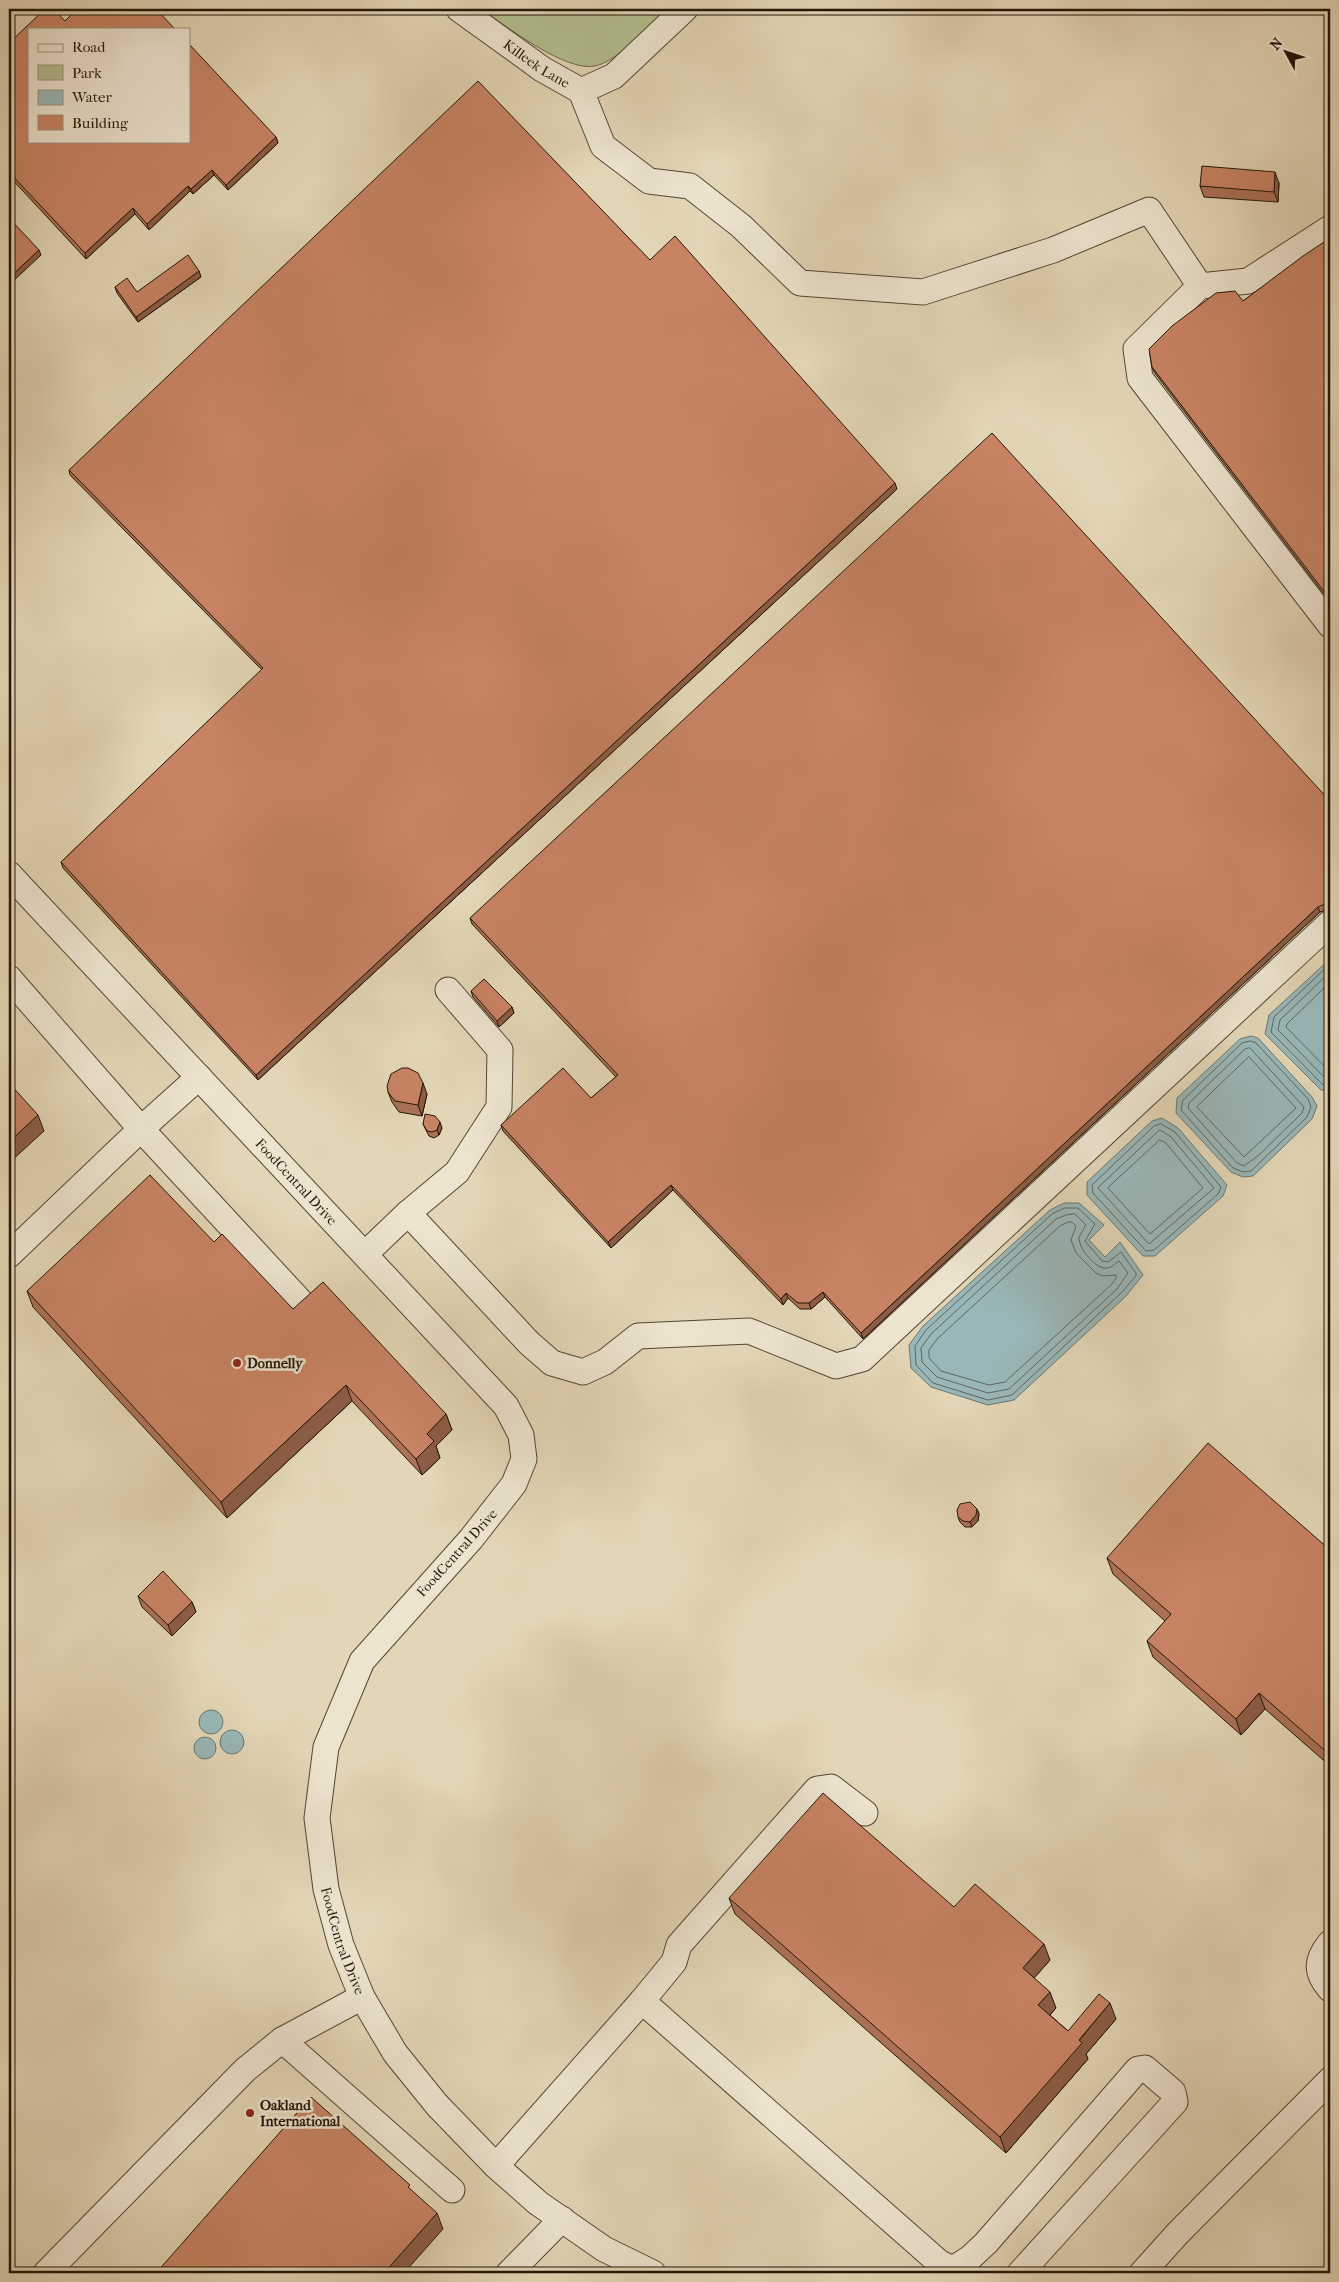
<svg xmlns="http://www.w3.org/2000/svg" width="1339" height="2282" viewBox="0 0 1339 2282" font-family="'IM FELL French Canon',serif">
	<rect width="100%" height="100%" fill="#e3d6b6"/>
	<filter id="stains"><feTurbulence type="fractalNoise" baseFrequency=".004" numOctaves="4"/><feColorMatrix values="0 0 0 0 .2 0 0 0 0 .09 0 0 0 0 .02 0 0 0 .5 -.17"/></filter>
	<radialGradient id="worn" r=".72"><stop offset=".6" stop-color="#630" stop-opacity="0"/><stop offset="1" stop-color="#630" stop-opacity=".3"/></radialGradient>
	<!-- green -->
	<path fill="#b3be8e" stroke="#6a6a4a" d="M481 9H667C651 24 617 62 595 66 565 72 506 26 481 9Z"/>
	<!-- water -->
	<g fill="#99b7b8" stroke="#697771">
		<path d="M1330 959V1091L1321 1090 1265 1034 1269 1015Z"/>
		<path d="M1251 1036 1258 1038 1312 1097 1317 1106 1312 1119 1253 1176 1243 1177 1231 1172 1176 1113 1177 1098 1240 1039Z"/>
		<path d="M1162 1118 1178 1128 1227 1185 1223 1196 1155 1256H1143L1087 1195V1182L1152 1121Z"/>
		<path d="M1064 1203H1079L1104 1225 1089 1240 1105 1257 1120 1242 1143 1275 1125 1297 1014 1400 988 1405 931 1387 911 1368 909 1345 923 1326 1050 1210Z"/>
		<circle cx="211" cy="1722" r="12"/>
		<circle cx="232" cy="1742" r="12"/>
		<circle cx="205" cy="1748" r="11"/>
	</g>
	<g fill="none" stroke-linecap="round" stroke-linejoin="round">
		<!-- shore -->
		<g stroke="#5e665f" stroke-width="1">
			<path d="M1330 964 1274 1017 1271 1032 1322 1084 1330 1086"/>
			<path d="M1330 972 1280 1020 1278 1030 1325 1078 1330 1079"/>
			<path d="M1330 982 1287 1024 1286 1027 1330 1072"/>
			<path d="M1251 1041 1256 1043 1308 1099 1311 1107 1307 1117 1251 1171 1243 1172 1233 1168 1181 1110 1183 1100 1242 1043Z"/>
			<path d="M1250 1048 1304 1107 1302 1113 1259 1155 1244 1166 1237 1163 1188 1108 1189 1103 1245 1049Z"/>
			<path d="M1249 1057 1296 1108 1244 1157 1197 1107Z"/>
			<path d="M1161 1124 1175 1132 1221 1187 1218 1194 1154 1250 1146 1251 1093 1193 1092 1185 1154 1126Z"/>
			<path d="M1160 1130 1171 1137 1214 1188 1149 1244 1098 1188Z"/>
			<path d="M1160 1140 1166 1143 1203 1188 1150 1234 1108 1188Z"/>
			<path d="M1065 1208H1078L1095 1224 1085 1241 1102 1261 1108 1262 1121 1252 1136 1273V1276L1121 1293 1012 1395 988 1400 933 1383 916 1365 915 1346 926 1330 1052 1214Z"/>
			<path d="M1075 1214 1086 1225 1079 1237C1078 1247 1094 1267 1104 1268 1111 1269 1114 1264 1119 1261L1128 1273 1117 1289 1009 1389 988 1393 937 1377 922 1362 921 1348 931 1334 1056 1219 1066 1215Z"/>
			<path d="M1068 1222H1072L1076 1226 1071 1240 1076 1253 1096 1273 1103 1276 1116 1275V1278L1112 1284 1005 1382 989 1385 941 1371 929 1358V1350L937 1339 1060 1226Z"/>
		</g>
		<defs>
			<g id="minor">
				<path id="s1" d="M459 9 542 69 581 91 614 76 685 9"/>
				<path d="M581 91 603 146 649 181 690 186 741 226 800 283 923 292 1053 250 1149 210 1200 286"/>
				<path d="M1330 228 1248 281 1200 286 1136 349 1140 378 1330 625"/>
				<path id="s2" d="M9 874 506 1406 521 1435 524 1459 514 1484 471 1539 362 1661 326 1747 317 1818 326 1889 341 1945 362 1997 395 2053 437 2105 496 2166 538 2203 604 2249 653 2273"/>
				<path d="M9 978 141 1129 199 1077"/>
				<path d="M408 1213 457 1172 499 1107 500 1050 448 990"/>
				<path d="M365 1254 408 1213 529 1343 552 1363 583 1372 605 1362 638 1336 749 1331 836 1366 862 1359 1330 923"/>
				<path d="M9 1255 141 1129 300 1301"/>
				<path d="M1330 1943C1316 1960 1315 1972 1330 1989"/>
				<path d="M642 2001 951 2273"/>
				<path d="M282 2040 452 2190"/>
				<path d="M496 2166 642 2001 674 1962 679 1945 817 1789 831 1787 865 1813"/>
				<path d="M940 2263 953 2269 970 2258 986 2243 1138 2069 1145 2068 1173 2092 1175 2102 1020 2273"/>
				<path d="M46 2273 245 2070 282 2040 362 1997"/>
				<path d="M509 2273 562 2219"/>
				<path d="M1142 2273 1178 2233 1330 2080"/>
			</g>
		</defs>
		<!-- minor casing -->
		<use href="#minor" stroke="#524632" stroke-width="27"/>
		<!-- minor -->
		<use href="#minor" stroke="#ede4d0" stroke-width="25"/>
	</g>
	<!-- wall -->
	<g fill="#ac7156" stroke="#221606">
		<path d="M1113 9H1125L1120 15Z"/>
		<path d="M65 21 276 137 278 143 228 190 214 175 193 194 190 191 149 230 135 214 86 259 9 176V43Z"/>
		<path d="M1279 183 1278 202 1204 197 1200 186Z"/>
		<path d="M1330 238V602L1154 372 1152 367Z"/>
		<path d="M650 260 897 489 258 1080 63 868 61 862 262 670 70 475 69 470Z"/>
		<path d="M199 271 201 277 138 322 117 293 115 287 137 292Z"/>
		<path d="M1330 801V909L1320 912 863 1339 825 1297 811 1309H800L788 1298 783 1305 673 1190 611 1248 503 1131 501 1125 591 1098 616 1077 472 924 470 918Z"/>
		<path d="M471 991 512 1007 514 1013 499 1027 473 997Z"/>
		<path d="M388 1092 427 1094 422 1116 399 1112 392 1102Z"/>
		<path d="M423 1124 442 1128 439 1135 434 1138 429 1136Z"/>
		<path d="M214 1242 293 1309 446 1414 452 1430 436 1446 440 1458 422 1475 352 1401 227 1518 33 1307 27 1291Z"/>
		<path d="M977 1509 979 1514 978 1521 972 1527H965L960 1522 958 1517Z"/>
		<path d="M1330 1550V1766L1265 1709 1241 1735 1153 1657 1147 1641 1165 1621 1113 1574 1107 1558Z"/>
		<path d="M138 1596 192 1602 196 1612 172 1636 142 1607Z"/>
		<path d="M729 1898 954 1907 1050 1960 1034 1978 1056 2008 1050 2015 1068 2031 1116 2019 1086 2054 1088 2059 1006 2153 735 1914Z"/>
	</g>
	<!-- shaded-wall -->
	<g fill="#8c5c46" stroke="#221606">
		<path d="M1119 9H1125L1120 15 1118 10Z"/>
		<path d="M276 137 278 143 228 190 226 185Z"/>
		<path d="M212 170 214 175 193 194 191 189Z"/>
		<path d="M1275 172 1279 183 1278 202 1274 192Z"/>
		<path d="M188 186 190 191 149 230 147 224Z"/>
		<path d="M133 208 135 214 86 259 85 253Z"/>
		<path d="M39 250 41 255 9 285V278Z"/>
		<path d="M199 271 201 277 138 322 136 317Z"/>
		<path d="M895 483 897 489 258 1080 256 1075Z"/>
		<path d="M1318 907 1320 912 863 1339 861 1333Z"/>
		<path d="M512 1007 514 1013 499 1027 497 1021Z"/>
		<path d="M423 1083 427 1094 422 1116 418 1105Z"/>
		<path d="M38 1115 44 1131 9 1163V1142Z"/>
		<path d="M440 1122 442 1128 439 1135 437 1130Z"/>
		<path d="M671 1185 673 1190 611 1248 608 1242Z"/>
		<path d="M823 1292 825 1297 811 1309 809 1303Z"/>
		<path d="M786 1293 788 1298 783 1305 781 1299Z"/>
		<path d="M346 1385 352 1401 227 1518 221 1502Z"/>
		<path d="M446 1414 452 1430 436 1446 440 1458 422 1475 416 1459 427 1434Z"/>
		<path d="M977 1509 979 1514 978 1521 972 1527 970 1522Z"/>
		<path d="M192 1602 196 1612 172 1636 168 1625Z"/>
		<path d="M1259 1693 1265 1709 1241 1735 1236 1719Z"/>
		<path d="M1044 1944 1050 1960 1029 1984 1023 1968Z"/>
		<path d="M1050 1992 1056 2008 1044 2021 1038 2005Z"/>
		<path d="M1110 2003 1116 2019 1086 2054 1088 2059 1006 2153 1000 2137Z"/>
		<path d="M437 2213 443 2229 404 2273H384Z"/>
	</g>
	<!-- building -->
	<g fill="#c88364" stroke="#221606">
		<path d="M45 9H54L65 21 77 9H156L175 29H29V141H189V44L276 137 226 185 212 170 191 189 188 186 147 224 133 208 85 253 9 172V43Z"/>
		<path d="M478 81 650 260 675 236 895 483 256 1075 61 862 263 668 69 470Z"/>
		<path d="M1202 166 1275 172 1274 192 1200 186Z"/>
		<path d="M9 218 39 250 9 278Z"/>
		<path d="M1330 238V599L1152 367 1149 349 1172 326 1216 293 1235 291 1243 301 1303 256Z"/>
		<path d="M188 255 199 271 136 317 115 287 127 278 137 292Z"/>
		<path d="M992 433 1330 801V902L1318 907 861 1333 823 1292 809 1303H798L786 1293 781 1299 671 1185 608 1242 501 1125 563 1068 591 1098 618 1075 470 918Z"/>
		<path d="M484 979 512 1007 497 1021 471 991Z"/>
		<path d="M402 1068H408L418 1073 423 1083 418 1105 395 1101 388 1092 387 1086 391 1074Z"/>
		<path d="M9 1083 38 1115 9 1142Z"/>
		<path d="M425 1114 435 1116 440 1122 437 1130 432 1132 427 1131 423 1124Z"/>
		<path d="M150 1175 214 1242 222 1234 293 1309 323 1282 446 1414 427 1434 434 1441 416 1459 346 1385 221 1502 27 1291Z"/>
		<path d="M1208 1443 1330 1550V1755L1259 1693 1236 1719 1147 1641 1171 1614 1107 1558Z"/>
		<path d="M970 1502 977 1509 976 1515 970 1522 963 1521 958 1517 957 1510 960 1504Z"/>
		<path d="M163 1571 192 1602 168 1625 138 1596Z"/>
		<path d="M823 1793 954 1907 975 1884 1044 1944 1023 1968 1050 1992 1038 2005 1068 2031 1099 1994 1110 2003 1079 2040 1082 2043 1000 2137 729 1898Z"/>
		<path d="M311 2097 410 2185 408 2187 437 2213 384 2273H156Z"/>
	</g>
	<!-- markers -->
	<g fill="#8f2418" stroke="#ede4d0" stroke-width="2">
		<circle cx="237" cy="1363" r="5"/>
		<circle cx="250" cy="2113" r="5"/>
	</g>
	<g text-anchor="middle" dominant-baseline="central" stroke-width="5" stroke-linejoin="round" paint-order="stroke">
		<!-- street labels -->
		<g font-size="14" fill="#221606" stroke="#ede4d0">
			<text stroke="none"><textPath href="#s1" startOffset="95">Killeek Lane</textPath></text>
			<text stroke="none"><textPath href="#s2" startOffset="421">FoodCentral Drive</textPath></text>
			<text transform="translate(457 1553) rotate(-48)">FoodCentral Drive</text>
			<text stroke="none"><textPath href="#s2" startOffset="1336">FoodCentral Drive</textPath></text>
		</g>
		<!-- poi labels -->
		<g font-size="14" font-weight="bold" fill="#221606" stroke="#ede4d0" text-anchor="start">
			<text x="247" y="1363">Donnelly</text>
			<text x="260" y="2105">Oakland<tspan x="260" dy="16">International</tspan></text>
		</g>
	</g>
	<!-- margin -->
	<rect width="1339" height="2282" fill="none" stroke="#e3d6b6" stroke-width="30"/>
	<rect x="10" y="10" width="1319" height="2262" fill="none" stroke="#221606" stroke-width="2.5"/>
	<rect x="15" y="15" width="1309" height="2252" fill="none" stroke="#221606"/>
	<!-- legend -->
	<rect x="28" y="28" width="162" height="115" fill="#ede4d0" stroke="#9c927f"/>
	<rect x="38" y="44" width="25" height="8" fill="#ede4d0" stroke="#9c927f"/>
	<text x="72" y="52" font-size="15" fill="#221606">Road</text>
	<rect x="38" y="65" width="25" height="15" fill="#b3be8e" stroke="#9c927f"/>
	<text x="72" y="78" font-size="15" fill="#221606">Park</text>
	<rect x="38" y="90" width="25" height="15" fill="#99b7b8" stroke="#9c927f"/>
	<text x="72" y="102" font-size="15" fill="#221606">Water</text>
	<rect x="38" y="115" width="25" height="15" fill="#c88364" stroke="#9c927f"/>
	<text x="72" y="128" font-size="15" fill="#221606">Building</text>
	<!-- north arrow -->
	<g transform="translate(1286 52) rotate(310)" stroke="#ede4d0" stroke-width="4" paint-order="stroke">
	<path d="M0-4L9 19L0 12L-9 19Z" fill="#221606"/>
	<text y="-8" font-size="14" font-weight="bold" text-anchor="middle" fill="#221606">N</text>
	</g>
	<rect width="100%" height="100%" filter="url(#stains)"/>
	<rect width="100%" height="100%" fill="url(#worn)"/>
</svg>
